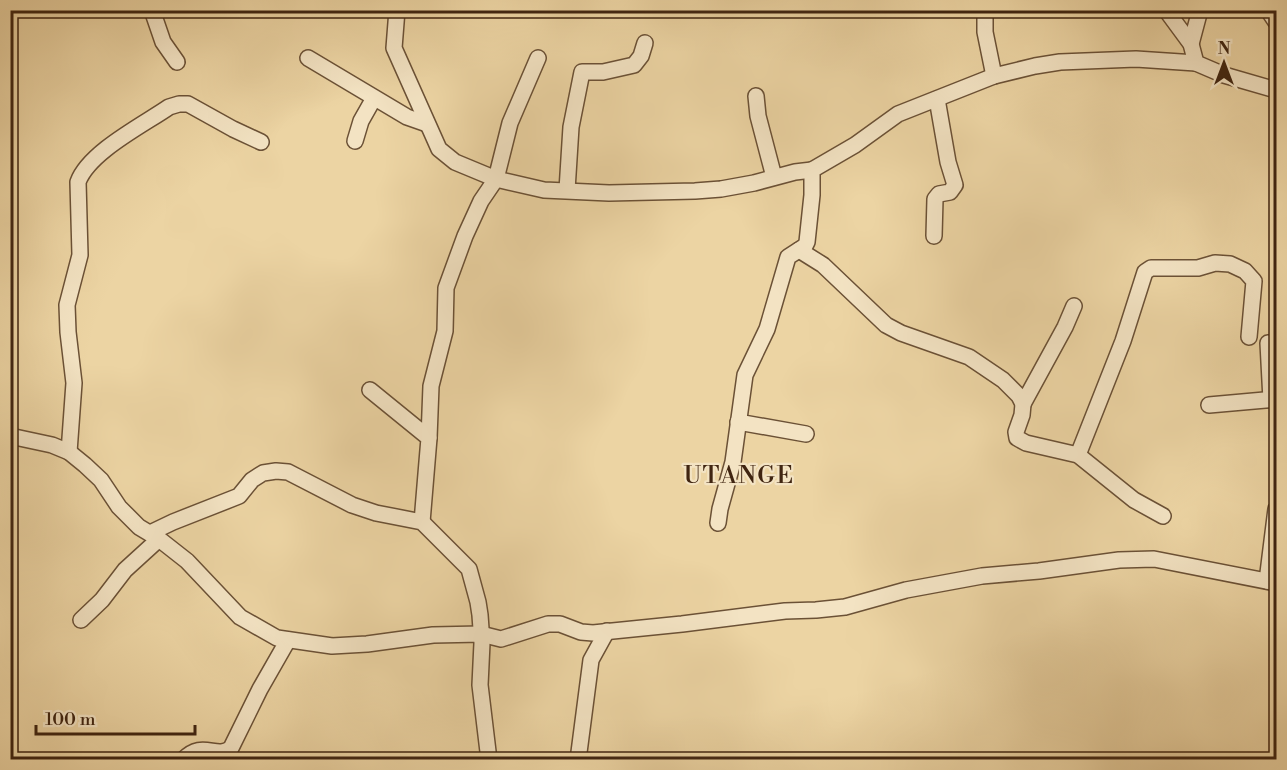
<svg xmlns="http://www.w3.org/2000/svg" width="1287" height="770" viewBox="0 0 1287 770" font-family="'Libre Bodoni',serif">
	<rect width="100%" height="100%" fill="#ecd4a3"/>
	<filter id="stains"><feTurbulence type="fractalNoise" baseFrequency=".00333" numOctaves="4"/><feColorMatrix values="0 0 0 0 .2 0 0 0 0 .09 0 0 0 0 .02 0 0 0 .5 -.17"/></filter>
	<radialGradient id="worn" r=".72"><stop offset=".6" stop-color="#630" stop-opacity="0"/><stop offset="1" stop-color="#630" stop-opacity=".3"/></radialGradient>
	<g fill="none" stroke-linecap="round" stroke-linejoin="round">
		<defs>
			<g id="minor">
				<path d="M152 10 163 42 177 62"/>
				<path d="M397 10 394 48 439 149 455 162 496 179 544 190 609 193 695 191 721 189 754 183 795 172 812 170"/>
				<path d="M985 10V32L994 76"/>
				<path d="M1166 10 1191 44 1196 63 1224 75 1276 90"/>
				<path d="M1268 10 1276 22"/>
				<path d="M1191 44 1200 10"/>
				<path d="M308 58 407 117 427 124"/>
				<path d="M756 96 758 116 774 177"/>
				<path d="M355 141 361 121 374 98"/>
				<path d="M567 190 571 127 582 72H603L634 65 641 56 645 43"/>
				<path d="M934 236 935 199 939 194 950 192 955 185 948 162 937 99"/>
				<path d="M799 250 823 265 886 325 901 333 969 357 1003 380 1019 396 1023 404 1022 415 1016 432 1017 438 1026 443 1078 455 1134 500 1163 516"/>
				<path d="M1268 343 1271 400"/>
				<path d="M370 390 429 438 422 522"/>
				<path d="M1023 404 1065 327 1074 306"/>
				<path d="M1209 405 1276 399"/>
				<path d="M738 422 806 434"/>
				<path d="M10 436 52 445 69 452 85 465 101 480 119 507 139 527 159 539 187 561 240 617 277 638 332 646 367 644 433 635 481 634 501 639 548 624H560L581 632 593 633 682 624 785 611 816 610 845 607 906 590 982 576 1039 571 1119 560 1154 559 1276 583"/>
				<path d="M429 438 431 386 445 331 446 288 465 236 481 201 496 179 510 123 538 58"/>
				<path d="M69 452 74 383 68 332 67 305 80 255 78 182C89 152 143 125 169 107L179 104H188L233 129 261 142"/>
				<path d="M1078 455 1123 341 1145 272 1151 268H1198L1215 263 1230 264 1245 271 1254 281 1249 337"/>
				<path d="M718 523 720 509 733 462 745 375 767 329 788 257 805 246 807 242 812 195V170L855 145 898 114 994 76 1035 66 1060 62 1136 59 1196 63"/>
				<path d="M150 533 173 522 239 496 252 480 263 473 276 471 288 472 352 505 376 513 422 522 469 569 478 602 480 615 482 643 480 685 489 760"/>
				<path d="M1267 581 1276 509"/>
				<path d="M81 620 102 600 125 570 159 539"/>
				<path d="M183 760C203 739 216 760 231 748L260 689 288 640"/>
				<path d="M578 760 591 660 607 631"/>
			</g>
		</defs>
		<!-- minor casing -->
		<use href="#minor" stroke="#6b5136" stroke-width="18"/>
		<!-- minor -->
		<use href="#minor" stroke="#f3e3c3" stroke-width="15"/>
	</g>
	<g text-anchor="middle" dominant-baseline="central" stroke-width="4.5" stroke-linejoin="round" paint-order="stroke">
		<!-- quarter labels -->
		<g font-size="24" letter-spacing="1.5" fill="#402511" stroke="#f3e3c3">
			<text x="739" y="476">UTANGE</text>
		</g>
	</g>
	<!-- margin -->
	<rect width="1287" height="770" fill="none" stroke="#ecd4a3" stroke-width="36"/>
	<rect x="12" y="12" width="1263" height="746" fill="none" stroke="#402511" stroke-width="3"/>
	<rect x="18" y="18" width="1251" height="734" fill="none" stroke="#402511" stroke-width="1.5"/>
	<!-- north arrow -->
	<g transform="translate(1224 63)" stroke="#f3e3c3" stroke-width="4.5" paint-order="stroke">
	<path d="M0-4.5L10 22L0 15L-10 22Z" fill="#402511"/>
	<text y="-9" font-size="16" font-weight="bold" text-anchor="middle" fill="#402511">N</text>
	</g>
	<!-- scale -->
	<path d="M36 725v9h159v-9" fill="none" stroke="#402511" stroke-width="3"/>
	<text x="45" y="725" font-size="18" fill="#402511" stroke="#f3e3c3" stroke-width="4.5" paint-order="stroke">100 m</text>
	<rect width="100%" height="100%" filter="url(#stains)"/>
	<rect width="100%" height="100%" fill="url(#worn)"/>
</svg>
